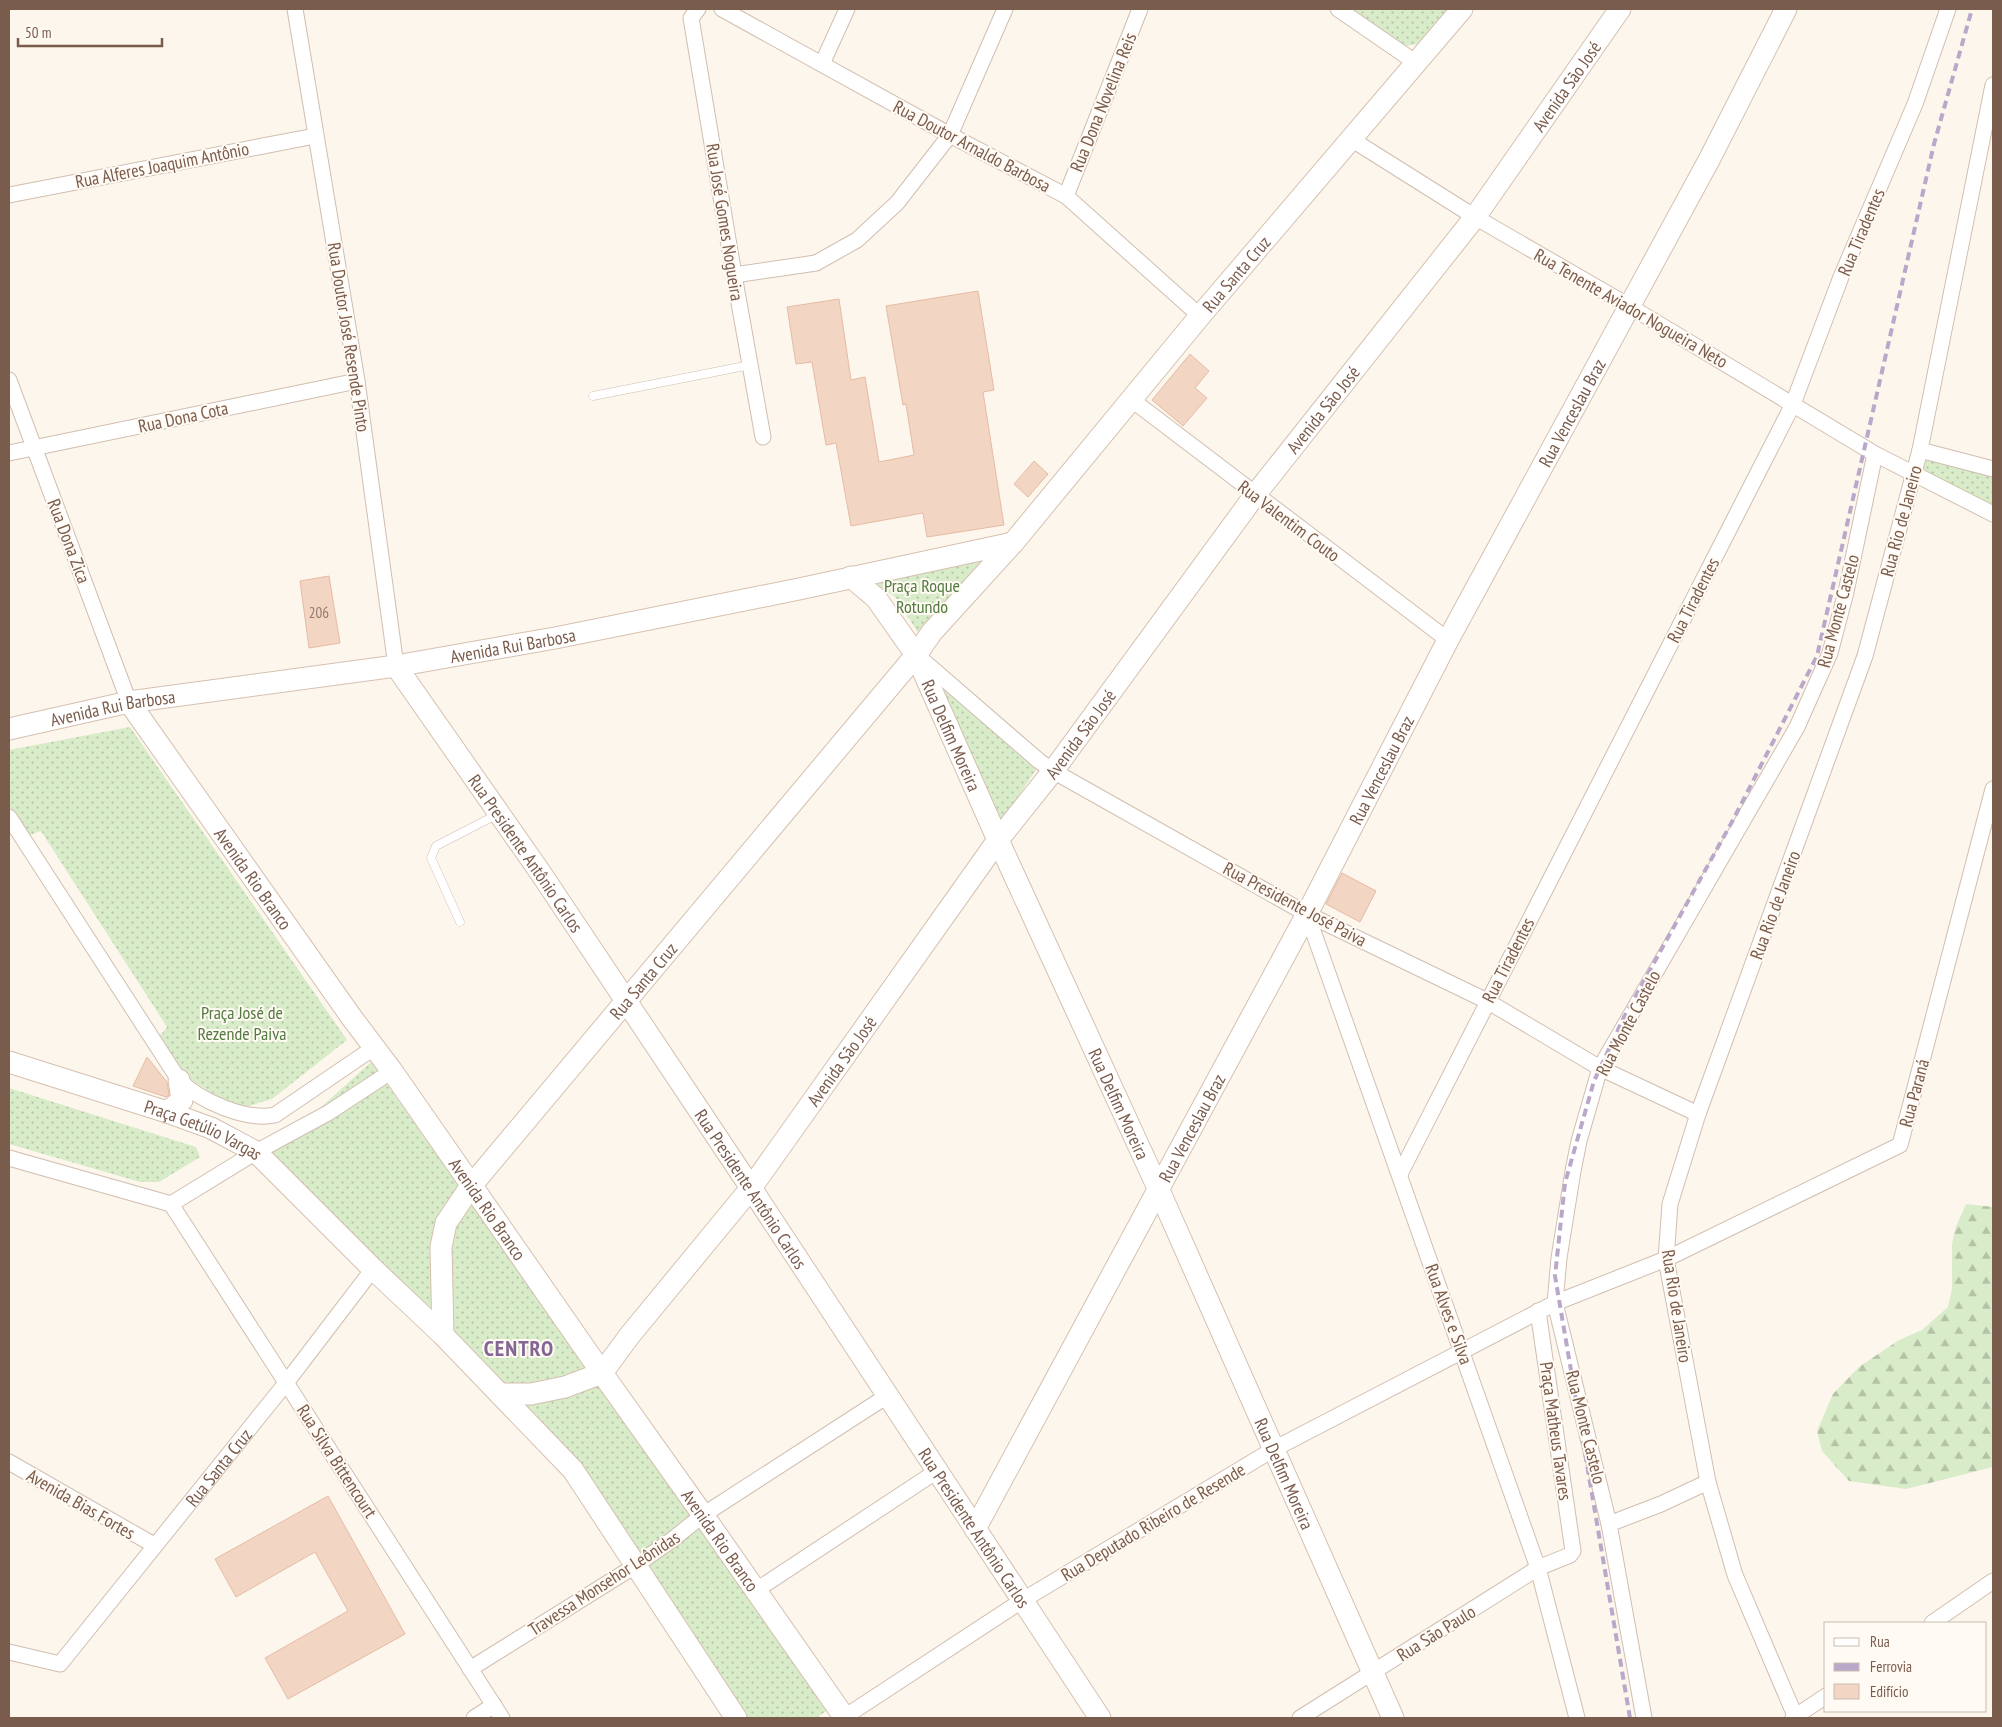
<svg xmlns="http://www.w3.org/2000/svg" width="2002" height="1727" viewBox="0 0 2002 1727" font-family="'PT Sans Narrow',sans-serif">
	<defs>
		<pattern id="grass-dots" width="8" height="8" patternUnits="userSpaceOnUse" patternTransform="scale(1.25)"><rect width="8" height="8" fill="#d8ecc9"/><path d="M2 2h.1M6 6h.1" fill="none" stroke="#b4c2a5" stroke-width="1.8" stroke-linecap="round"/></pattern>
		<pattern id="forest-firs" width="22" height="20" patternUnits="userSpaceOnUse" patternTransform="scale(1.25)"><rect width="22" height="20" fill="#d8ecc9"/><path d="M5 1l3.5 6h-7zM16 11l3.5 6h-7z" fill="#b4c2a5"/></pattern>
	</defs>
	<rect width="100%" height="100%" fill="#fdf6ec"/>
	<!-- grass -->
	<g fill="url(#grass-dots)">
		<path d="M1351 9H1451L1424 43 1405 46Z"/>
		<path d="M1923 456 1993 475V508L1920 471Z"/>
		<path d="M992 555 919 634 895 597 870 581Z"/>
		<path d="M925 666 1039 765 997 829Z"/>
		<path d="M130 727 347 1040 272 1099 246 1107 220 1098 190 1079 158 1038 167 1027 41 831 24 837 9 812V750Z"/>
		<path d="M371 1062 587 1367 570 1378 505 1392 258 1146 307 1120Z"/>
		<path d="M9 1088 196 1147 200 1157 159 1182H140L9 1144Z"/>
		<path d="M593 1378 827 1710 817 1718H741L519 1409 565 1387Z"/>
	</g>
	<!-- forest -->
	<path fill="url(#forest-firs)" d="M1966 1204 1993 1207V1467L1906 1489 1849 1481 1822 1451 1817 1431 1833 1394 1859 1367 1899 1340 1922 1330 1948 1307 1952 1289V1245L1955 1229Z"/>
	<!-- building -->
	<g fill="#f3d5c3" stroke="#e6bba3">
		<path d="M978 291 994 390 983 392 1004 525 927 537 923 513 851 526 836 443 826 445 812 362 796 364 787 307 839 299 851 380 865 377 879 462 914 455 906 404 903 405 886 306Z"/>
		<path d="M1190 354 1209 371 1195 388 1207 398 1183 426 1152 400Z"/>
		<path d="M1034 461 1048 474 1028 497 1014 484Z"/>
		<path d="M329 576 340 643 309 648 300 581Z"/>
		<path d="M1342 873 1376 891 1360 922 1326 904Z"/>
		<path d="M147 1057 167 1082 169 1095 166 1097 133 1086Z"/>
		<path d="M328 1496 405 1634 288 1699 265 1658 348 1611 315 1552 236 1597 215 1559Z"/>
	</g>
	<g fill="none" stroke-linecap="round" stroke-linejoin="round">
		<defs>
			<g id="service">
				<path d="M593 396 750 365"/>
				<path d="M460 922 431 858 436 846 498 814"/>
			</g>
			<g id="minor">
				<path d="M295 9 357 381 396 666"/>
				<path d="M698 9 691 18 734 275 763 437"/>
				<path d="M722 9 950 135 1066 196 1200 316"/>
				<path d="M1338 9 1415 62"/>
				<path d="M822 64 847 9"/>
				<path d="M1351 139 1475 217 1629 306 1875 454 1993 514"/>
				<path d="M9 195 315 136"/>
				<path d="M1066 196 1140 9"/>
				<path d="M734 275 816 263 857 240 897 203 950 135 1005 9"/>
				<path d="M9 380 129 702"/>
				<path d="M1132 400 1448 640"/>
				<path d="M1920 450 1993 469"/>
				<path d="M9 453 357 381"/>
				<path d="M920 658 1039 761 1053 771 1307 914 1487 1001 1600 1068 1698 1114"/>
				<path d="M9 817 179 1080C200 1101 245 1121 275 1115L375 1047"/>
				<path d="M1307 914 1538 1568 1577 1718"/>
				<path d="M9 1158 171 1204 256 1152 328 1113 392 1071"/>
				<path d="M1400 1174 1793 404 1841 277 1915 104 1948 9"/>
				<path d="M171 1204 502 1718"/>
				<path d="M9 1462 154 1545"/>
				<path d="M1609 1524 1661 1504 1708 1482"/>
				<path d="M755 1591 937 1471"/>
				<path d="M1932 1623 1993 1581"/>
				<path id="s1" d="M9 1652 60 1664 286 1383 373 1269"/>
				<path d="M470 1669 635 1566 673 1539 703 1515 887 1396"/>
				<path d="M474 1718 494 1705"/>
				<path d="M843 1718 1023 1600 1274 1449 1555 1303 1666 1259 1900 1145 1993 789"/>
				<path d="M1300 1718 1538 1568 1570 1555 1573 1551 1538 1311"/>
				<path d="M1644 1718 1609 1524 1555 1303 1559 1258 1573 1171 1579 1141 1600 1068 1797 727 1830 653 1846 592 1875 454"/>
				<path d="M1793 1718 1826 1696"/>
				<path d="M1796 1718 1735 1575 1708 1482 1666 1259 1670 1204 1698 1114 1865 656 1920 450 1993 85"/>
			</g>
			<g id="secondary">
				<path id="s2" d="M851 577 876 598 916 655 998 840 1158 1188 1393 1718"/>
				<path id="s3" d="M396 666 540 872 751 1188 1100 1718"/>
				<path id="s4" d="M129 702 352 1018 392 1071 602 1373 703 1515 845 1718"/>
				<path id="s5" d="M9 729 129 702 396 666 555 638 799 589 1013 543"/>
				<path id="s6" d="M9 1062 167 1112 211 1128 256 1152 373 1269 443 1335 573 1470 736 1718"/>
				<path d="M167 1112 182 1100 179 1080"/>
				<path id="s7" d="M443 1335 441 1247 446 1223 471 1186 916 655 932 632 1013 543 1200 316 1462 9"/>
				<path id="s8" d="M500 1394H531L565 1387 602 1373 630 1335 751 1188 998 840 1053 771 1255 495 1475 217 1620 9"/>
				<path id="s9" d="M975 1529 1307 914 1448 640 1709 160 1786 9"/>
			</g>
		</defs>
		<!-- service casing -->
		<use href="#service" stroke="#d1beb0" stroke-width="9"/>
		<!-- minor casing -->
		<use href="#minor" stroke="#d1beb0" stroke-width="17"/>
		<!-- secondary casing -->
		<use href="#secondary" stroke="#d6c0b0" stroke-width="23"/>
		<!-- service -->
		<use href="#service" stroke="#fff" stroke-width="8"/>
		<!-- minor -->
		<use href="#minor" stroke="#fff" stroke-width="15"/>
		<!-- secondary -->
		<use href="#secondary" stroke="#fff" stroke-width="21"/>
		<!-- rail -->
		<path stroke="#b9a8c9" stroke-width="4" stroke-dasharray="8 5" stroke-linecap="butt" d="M1630 1718 1555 1276 1565 1183 1594 1081 1624 1017 1733 820 1817 656 1934 144 1972 9"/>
	</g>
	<g text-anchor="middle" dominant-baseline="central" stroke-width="4" stroke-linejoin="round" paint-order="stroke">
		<!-- number labels -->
		<g font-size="15" fill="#987a6a">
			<text x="319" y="612">206</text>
		</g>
		<!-- street labels -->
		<g font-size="18" fill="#7a5c4d" stroke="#fffaf3">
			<text stroke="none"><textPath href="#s8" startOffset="1714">Avenida São José</textPath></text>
			<text transform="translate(1103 102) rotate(-68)">Rua Dona Novelina Reis</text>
			<text transform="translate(972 146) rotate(28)">Rua Doutor Arnaldo Barbosa</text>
			<text transform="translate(162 165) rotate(-11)">Rua Alferes Joaquim Antônio</text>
			<text transform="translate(725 222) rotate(81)">Rua José Gomes Nogueira</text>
			<text transform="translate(1861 232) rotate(-67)">Rua Tiradentes</text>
			<text stroke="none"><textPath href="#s7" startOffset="1348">Rua Santa Cruz</textPath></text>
			<text transform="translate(1631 308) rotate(30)">Rua Tenente Aviador Nogueira Neto</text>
			<text transform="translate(349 337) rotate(81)">Rua Doutor José Resende Pinto</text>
			<text stroke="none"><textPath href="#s8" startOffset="1309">Avenida São José</textPath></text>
			<text stroke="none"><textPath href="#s9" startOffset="1266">Rua Venceslau Braz</textPath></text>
			<text transform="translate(183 417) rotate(-12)">Rua Dona Cota</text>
			<text transform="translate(1289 521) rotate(37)">Rua Valentim Couto</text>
			<text transform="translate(1901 521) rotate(-75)">Rua Rio de Janeiro</text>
			<text transform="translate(69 541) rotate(69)">Rua Dona Zica</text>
			<text transform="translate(1693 600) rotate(-63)">Rua Tiradentes</text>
			<text transform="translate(1838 611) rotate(-75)">Rua Monte Castelo</text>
			<text stroke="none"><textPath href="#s5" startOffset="511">Avenida Rui Barbosa</textPath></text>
			<text stroke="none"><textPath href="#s5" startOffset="106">Avenida Rui Barbosa</textPath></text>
			<text stroke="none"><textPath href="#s8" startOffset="904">Avenida São José</textPath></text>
			<text stroke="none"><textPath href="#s2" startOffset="190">Rua Delfim Moreira</textPath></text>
			<text stroke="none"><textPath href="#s9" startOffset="861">Rua Venceslau Braz</textPath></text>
			<text stroke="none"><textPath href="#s3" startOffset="228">Rua Presidente Antônio Carlos</textPath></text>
			<text stroke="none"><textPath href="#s4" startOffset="216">Avenida Rio Branco</textPath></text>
			<text transform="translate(1295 904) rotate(28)">Rua Presidente José Paiva</text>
			<text transform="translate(1775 905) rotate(-70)">Rua Rio de Janeiro</text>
			<text transform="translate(1508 960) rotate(-63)">Rua Tiradentes</text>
			<text stroke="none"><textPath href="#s7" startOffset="425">Rua Santa Cruz</textPath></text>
			<text transform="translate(1628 1023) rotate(-62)">Rua Monte Castelo</text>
			<text stroke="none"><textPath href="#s8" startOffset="499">Avenida São José</textPath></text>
			<text transform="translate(1914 1093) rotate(-75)">Rua Paraná</text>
			<text stroke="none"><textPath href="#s2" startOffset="595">Rua Delfim Moreira</textPath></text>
			<text stroke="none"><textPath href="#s9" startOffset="456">Rua Venceslau Braz</textPath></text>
			<text stroke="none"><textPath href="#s6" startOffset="206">Praça Getúlio Vargas</textPath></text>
			<text stroke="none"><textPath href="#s3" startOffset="632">Rua Presidente Antônio Carlos</textPath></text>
			<text stroke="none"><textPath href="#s4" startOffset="621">Avenida Rio Branco</textPath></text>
			<text transform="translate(1677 1306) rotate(81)">Rua Rio de Janeiro</text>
			<text transform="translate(1449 1314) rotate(70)">Rua Alves e Silva</text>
			<text transform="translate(1586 1427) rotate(76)">Rua Monte Castelo</text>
			<text transform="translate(1556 1431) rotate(82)">Praça Matheus Tavares</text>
			<text transform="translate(337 1461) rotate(57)">Rua Silva Bittencourt</text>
			<text stroke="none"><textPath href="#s1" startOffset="305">Rua Santa Cruz</textPath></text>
			<text stroke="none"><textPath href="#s2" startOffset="1000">Rua Delfim Moreira</textPath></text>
			<text transform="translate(81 1504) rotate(30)">Avenida Bias Fortes</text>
			<text transform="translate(1153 1522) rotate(-31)">Rua Deputado Ribeiro de Resende</text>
			<text stroke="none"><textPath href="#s3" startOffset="1038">Rua Presidente Antônio Carlos</textPath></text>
			<text stroke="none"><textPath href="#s4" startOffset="1026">Avenida Rio Branco</textPath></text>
			<text transform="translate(604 1583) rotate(-33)">Travessa Monsehor Leônidas</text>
			<text transform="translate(1436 1633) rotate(-32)">Rua São Paulo</text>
		</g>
		<!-- park labels -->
		<g font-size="18" fill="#537a41" stroke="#fffaf3">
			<text x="922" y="585">Praça Roque<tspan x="922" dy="21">Rotundo</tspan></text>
			<text x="242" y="1012">Praça José de<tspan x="242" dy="21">Rezende Paiva</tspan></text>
		</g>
		<!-- district labels -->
		<g font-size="22" font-weight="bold" letter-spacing="1" fill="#846695" stroke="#fffaf3">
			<text x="519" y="1348">CENTRO</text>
		</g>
	</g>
	<!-- border -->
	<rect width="2002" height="1727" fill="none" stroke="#7a5c4d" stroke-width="20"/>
	<!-- legend -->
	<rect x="1824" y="1622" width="162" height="90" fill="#fffaf3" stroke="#cabbb1"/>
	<rect x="1834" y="1638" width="25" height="8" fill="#ffffff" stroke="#cabbb1"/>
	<text x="1870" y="1647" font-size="15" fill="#7a5c4d">Rua</text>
	<rect x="1834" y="1663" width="25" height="8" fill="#b9a8c9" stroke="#cabbb1"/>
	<text x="1870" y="1672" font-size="15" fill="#7a5c4d">Ferrovia</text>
	<rect x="1834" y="1684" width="25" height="15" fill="#f3d5c3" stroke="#cabbb1"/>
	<text x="1870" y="1697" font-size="15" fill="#7a5c4d">Edifício</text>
	<!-- scale -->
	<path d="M18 38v8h144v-8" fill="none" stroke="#7a5c4d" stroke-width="2.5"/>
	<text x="25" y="38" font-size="15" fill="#7a5c4d" stroke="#fffaf3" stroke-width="4" paint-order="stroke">50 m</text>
</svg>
